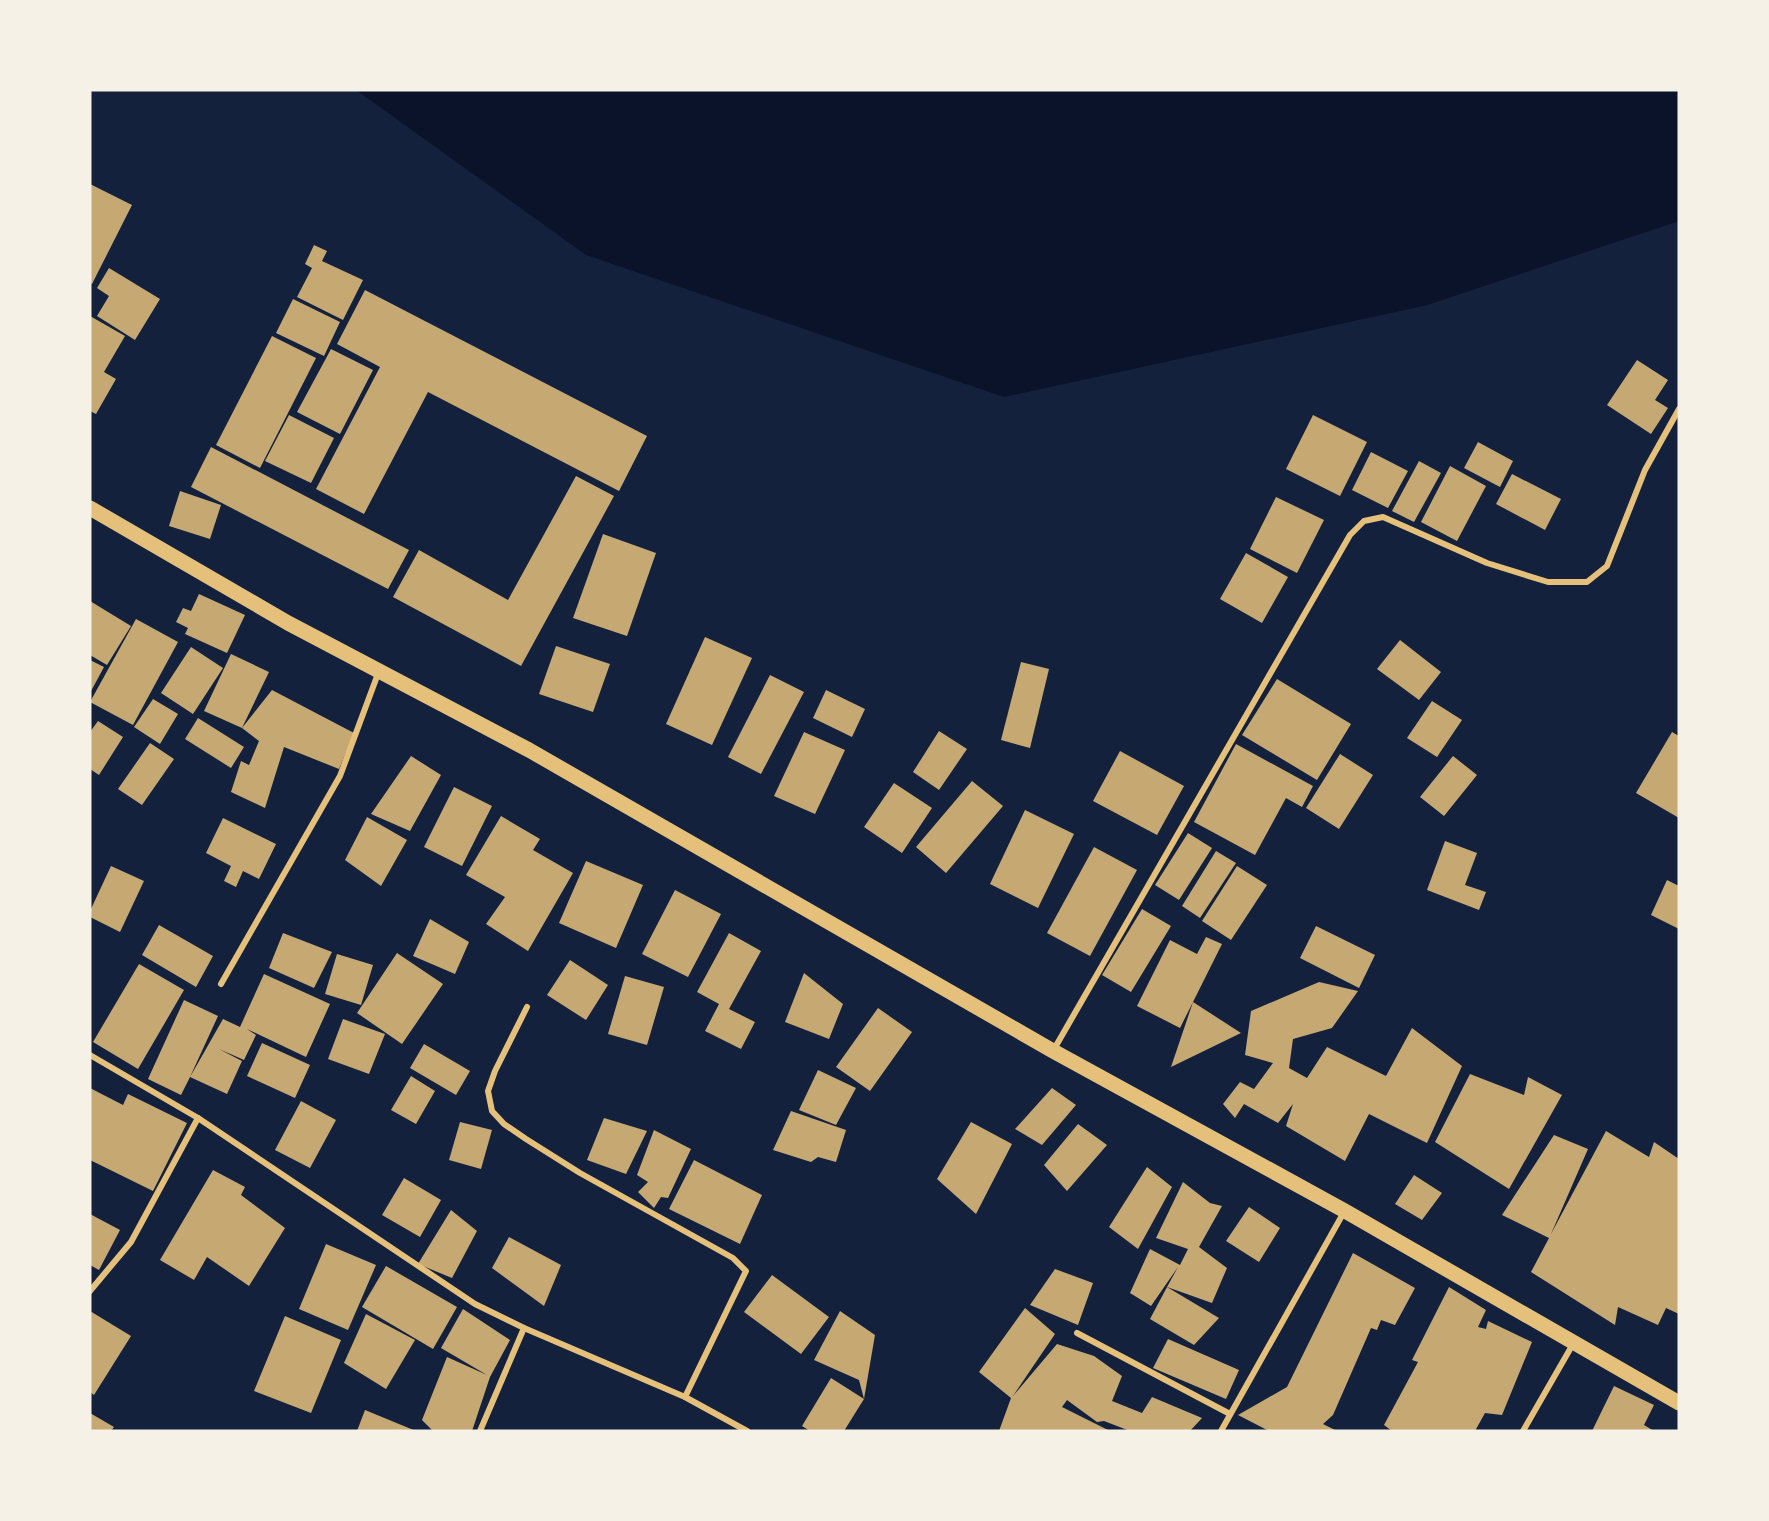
<svg xmlns="http://www.w3.org/2000/svg" width="1769" height="1521" viewBox="0 0 1769 1521" font-family="Montserrat,sans-serif">
	<rect width="100%" height="100%" fill="#14213d"/>
	<!-- water -->
	<path fill="#0b132b" d="M356 90H1679V221L1428 305 1004 397 586 255Z"/>
	<!-- building -->
	<g fill="#c6a872">
		<path d="M90 184 132 205 92 284 90 283Z"/>
		<path d="M314 245 327 251 322 261 363 280 343 320 297 297 312 268 305 264Z"/>
		<path d="M109 268 160 299 135 340 97 316 109 296 97 288Z"/>
		<path d="M365 290 647 436 619 491 428 392 364 514 316 489 380 367 337 344Z"/>
		<path d="M293 299 340 322 324 356 276 333Z"/>
		<path d="M90 316 125 336 104 372 116 379 96 414 90 411Z"/>
		<path d="M272 336 316 358 260 468 216 445Z"/>
		<path d="M331 349 373 370 340 434 297 412Z"/>
		<path d="M1637 360 1668 380 1655 400 1668 408 1651 434 1607 405Z"/>
		<path d="M289 415 334 438 311 483 265 461Z"/>
		<path d="M1313 415 1367 442 1340 496 1286 469Z"/>
		<path d="M1478 442 1513 461 1500 487 1464 468Z"/>
		<path d="M211 447 409 550 388 589 191 487Z"/>
		<path d="M1371 452 1408 471 1388 508 1352 490Z"/>
		<path d="M1419 461 1441 473 1414 522 1392 511Z"/>
		<path d="M1450 466 1486 486 1457 541 1421 522Z"/>
		<path d="M1512 474 1561 499 1545 530 1496 504Z"/>
		<path d="M576 476 614 496 521 666 393 597 419 550 508 600Z"/>
		<path d="M180 491 221 505 210 539 169 526Z"/>
		<path d="M1276 497 1324 520 1297 573 1250 549Z"/>
		<path d="M603 534 656 553 627 636 573 618Z"/>
		<path d="M1246 553 1288 577 1262 623 1220 599Z"/>
		<path d="M199 594 245 615 227 653 185 634 188 628 176 622 183 608 191 611Z"/>
		<path d="M90 601 131 626 107 665 90 655Z"/>
		<path d="M136 619 178 642 133 725 90 702Z"/>
		<path d="M705 637 752 658 712 745 666 724Z"/>
		<path d="M1400 640 1441 672 1419 700 1377 669Z"/>
		<path d="M556 646 610 664 593 712 539 694Z"/>
		<path d="M191 647 223 668 193 714 161 693Z"/>
		<path d="M231 654 269 672 242 728 272 690 354 733 339 769 284 747 265 808 231 792 241 761 249 765 259 741 242 728 204 711Z"/>
		<path d="M90 660 104 667 90 693Z"/>
		<path d="M1021 662 1049 669 1030 748 1001 740Z"/>
		<path d="M770 675 804 692 761 774 728 757Z"/>
		<path d="M1277 679 1351 724 1317 780 1242 735Z"/>
		<path d="M826 690 865 709 852 737 813 718Z"/>
		<path d="M153 699 178 714 160 744 134 727Z"/>
		<path d="M1432 701 1462 720 1437 757 1407 738Z"/>
		<path d="M198 718 244 747 231 768 185 739Z"/>
		<path d="M98 721 123 737 99 775 90 769V732Z"/>
		<path d="M939 731 967 749 939 790 913 772Z"/>
		<path d="M804 732 845 750 815 814 774 796Z"/>
		<path d="M1672 732 1679 736V818L1636 793Z"/>
		<path d="M150 743 174 759 142 805 118 789Z"/>
		<path d="M1236 744 1313 786 1302 807 1286 798 1255 855 1194 822Z"/>
		<path d="M1120 751 1184 786 1157 835 1093 801Z"/>
		<path d="M1340 754 1373 775 1339 829 1306 808Z"/>
		<path d="M411 756 441 775 410 831 371 814Z"/>
		<path d="M1453 756 1477 775 1444 816 1420 797Z"/>
		<path d="M972 781 1003 806 946 873 916 847Z"/>
		<path d="M894 783 932 808 902 853 864 827Z"/>
		<path d="M454 787 492 806 462 866 424 847Z"/>
		<path d="M1025 810 1074 834 1038 908 990 884Z"/>
		<path d="M501 816 540 839 533 850 573 873 528 951 486 924 505 897 466 875Z"/>
		<path d="M367 817 407 840 381 886 345 860Z"/>
		<path d="M223 818 276 844 259 879 243 871 236 887 224 881 231 866 206 853Z"/>
		<path d="M1188 833 1212 848 1179 900 1155 885Z"/>
		<path d="M1445 841 1477 853 1465 885 1486 892 1479 910 1427 890Z"/>
		<path d="M1094 847 1137 870 1090 956 1047 933Z"/>
		<path d="M1216 851 1236 863 1200 918 1182 906Z"/>
		<path d="M586 861 643 885 616 948 559 923Z"/>
		<path d="M111 866 144 881 120 932 90 917V911Z"/>
		<path d="M1237 866 1267 885 1231 940 1202 921Z"/>
		<path d="M1667 880 1679 886V929L1651 915Z"/>
		<path d="M675 890 721 914 688 977 642 954Z"/>
		<path d="M1142 909 1171 926 1131 992 1102 975Z"/>
		<path d="M430 919 469 942 455 974 413 956Z"/>
		<path d="M159 925 213 956 196 987 142 955Z"/>
		<path d="M1316 926 1375 955 1359 988 1300 958Z"/>
		<path d="M283 933 332 952 314 988 269 968Z"/>
		<path d="M729 933 761 951 729 1009 755 1022 741 1049 705 1031 719 1004 697 992Z"/>
		<path d="M1206 937 1222 944 1193 1002 1241 1033 1171 1067 1193 1002 1180 1028 1137 1006 1170 940 1197 954Z"/>
		<path d="M397 953 443 984 402 1044 357 1013Z"/>
		<path d="M337 954 373 965 361 1005 325 994Z"/>
		<path d="M570 960 608 985 586 1020 547 995Z"/>
		<path d="M139 964 184 990 138 1069 93 1042Z"/>
		<path d="M804 973 843 1004 829 1039 785 1022Z"/>
		<path d="M264 974 330 1004 306 1057 247 1029 256 1035 244 1060 219 1049 242 1061 227 1094 190 1077 181 1095 148 1079 184 1000 218 1016 190 1077 223 1019 240 1027Z"/>
		<path d="M625 976 664 987 647 1045 608 1034Z"/>
		<path d="M1319 982 1358 991 1332 1028 1293 1039 1289 1068 1307 1078 1327 1047 1386 1076 1412 1028 1462 1066 1427 1143 1369 1114 1345 1161 1286 1126 1293 1104 1278 1123 1244 1104 1235 1118 1223 1104 1240 1082 1254 1089 1273 1063 1245 1055 1251 1011Z"/>
		<path d="M878 1008 912 1032 870 1091 836 1067Z"/>
		<path d="M343 1019 385 1034 369 1074 328 1059Z"/>
		<path d="M262 1043 310 1065 295 1098 247 1076Z"/>
		<path d="M424 1044 470 1071 456 1095 410 1068Z"/>
		<path d="M818 1070 856 1088 836 1125 799 1110Z"/>
		<path d="M1470 1074 1524 1095 1528 1077 1562 1095 1509 1189 1435 1142Z"/>
		<path d="M411 1076 435 1091 416 1124 391 1110Z"/>
		<path d="M90 1088 123 1105 128 1094 187 1123 153 1191 90 1160Z"/>
		<path d="M1052 1088 1076 1105 1042 1145 1015 1129Z"/>
		<path d="M301 1101 336 1120 310 1168 275 1150Z"/>
		<path d="M791 1111 846 1130 836 1162 818 1157 811 1162 773 1150Z"/>
		<path d="M604 1118 647 1131 626 1174 587 1160Z"/>
		<path d="M460 1122 492 1130 481 1169 449 1160Z"/>
		<path d="M971 1122 1012 1144 976 1214 937 1179Z"/>
		<path d="M1078 1124 1107 1145 1067 1191 1044 1165Z"/>
		<path d="M654 1130 691 1149 668 1198 661 1197 654 1208 638 1192 648 1182 637 1175Z"/>
		<path d="M1606 1131 1649 1157 1654 1142 1679 1159V1314L1666 1308 1658 1325 1618 1307 1615 1325 1531 1272 1549 1238 1502 1215 1554 1135 1588 1149 1551 1234Z"/>
		<path d="M694 1160 762 1195 740 1244 669 1209Z"/>
		<path d="M1147 1167 1172 1187 1138 1249 1109 1227Z"/>
		<path d="M213 1170 245 1187 241 1195 285 1228 249 1286 207 1257 194 1280 160 1260Z"/>
		<path d="M1414 1175 1442 1193 1422 1220 1395 1204Z"/>
		<path d="M404 1178 441 1200 420 1237 382 1215Z"/>
		<path d="M1183 1182 1210 1203 1222 1206 1199 1247 1227 1268 1212 1303 1167 1287 1178 1267 1151 1306 1130 1293 1150 1249 1180 1265 1188 1249 1156 1238Z"/>
		<path d="M1249 1207 1280 1228 1259 1262 1226 1241Z"/>
		<path d="M451 1210 477 1231 452 1278 418 1264Z"/>
		<path d="M90 1214 120 1230 99 1270 90 1265Z"/>
		<path d="M509 1237 561 1265 544 1306 492 1268Z"/>
		<path d="M326 1244 376 1265 348 1330 299 1309Z"/>
		<path d="M1353 1253 1415 1288 1395 1325 1381 1320 1377 1330 1371 1328 1333 1415 1323 1424 1337 1431H1269L1238 1415 1287 1387Z"/>
		<path d="M386 1266 457 1307 433 1349 362 1307Z"/>
		<path d="M1055 1269 1093 1283 1078 1325 1030 1305Z"/>
		<path d="M772 1275 829 1317 801 1354 744 1312Z"/>
		<path d="M1167 1287 1219 1318 1194 1345 1150 1319Z"/>
		<path d="M1449 1287 1486 1310 1478 1327 1486 1329 1488 1321 1532 1342 1502 1415 1485 1413 1475 1431H1392L1384 1425 1418 1362 1412 1360Z"/>
		<path d="M1025 1308 1055 1334 1013 1396 1057 1344 1094 1356 1122 1376 1112 1401 1142 1413 1152 1397 1202 1418 1190 1431H1130L1104 1421 1097 1422 1067 1400 1062 1407 1110 1431H999L1011 1398 979 1372Z"/>
		<path d="M463 1309 510 1340 490 1377 472 1431H433L422 1420 447 1357 487 1375 441 1348Z"/>
		<path d="M90 1311 131 1336 94 1395 90 1392Z"/>
		<path d="M840 1311 875 1335 864 1399 859 1380 814 1360Z"/>
		<path d="M366 1314 415 1340 386 1389 344 1363Z"/>
		<path d="M285 1316 341 1340 311 1413 254 1391Z"/>
		<path d="M1168 1339 1239 1370 1226 1399 1153 1368Z"/>
		<path d="M831 1378 864 1399 844 1431H810L802 1426Z"/>
		<path d="M1614 1386 1654 1405 1644 1425 1654 1431H1592Z"/>
		<path d="M365 1410 416 1431H357Z"/>
		<path d="M90 1413 114 1427 111 1431H90Z"/>
	</g>
	<g fill="none" stroke-linecap="round" stroke-linejoin="round">
		<!-- minor -->
		<g stroke="#e5c07b" stroke-width="6">
			<path d="M221 984 340 776 379 671"/>
			<path d="M1053 1051 1350 535 1364 521 1383 517 1487 563 1548 582H1587L1607 566 1645 470 1679 409"/>
			<path d="M90 1055 198 1118 475 1304 524 1328 685 1397 746 1271 733 1258 580 1173 526 1139 504 1124 492 1111 488 1091 495 1071 527 1007"/>
			<path d="M90 1291 131 1242 198 1118"/>
			<path d="M1077 1333 1230 1414"/>
			<path d="M685 1397 747 1431"/>
			<path d="M480 1431 524 1328"/>
			<path d="M1221 1431 1344 1212"/>
			<path d="M1523 1431 1573 1344"/>
		</g>
		<!-- primary -->
		<path stroke="#e5c07b" stroke-width="15" d="M90 508 288 623 529 750 1053 1051 1345 1211 1679 1403"/>
	</g>
	<!-- border -->
	<rect width="1769" height="1521" fill="none" stroke="#f6f1e7" stroke-width="183"/>
</svg>
